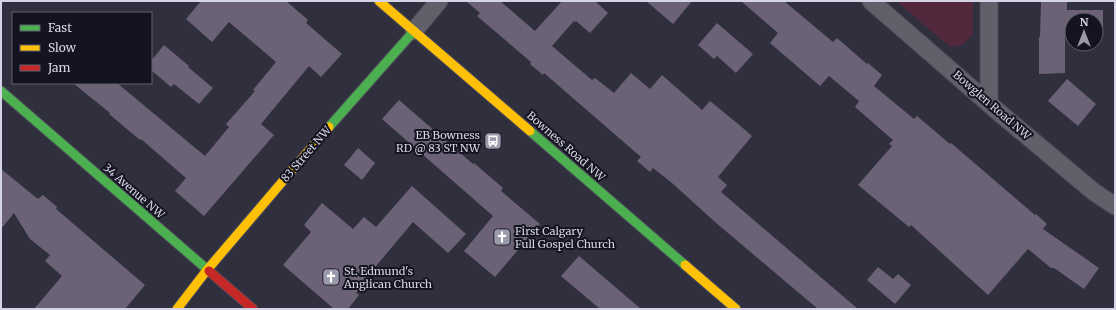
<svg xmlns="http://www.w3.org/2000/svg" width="1116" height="310" viewBox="0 0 1116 310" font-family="Merriweather,serif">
	<rect width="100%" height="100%" fill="#302f3e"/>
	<!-- green -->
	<path fill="#52293c" d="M896 1H973V34L962 45 950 47Z"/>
	<!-- building -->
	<g fill="#6c6275">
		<path d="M201 1H286L308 20 306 23 342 54 321 77 309 66 261 124 274 135 204 216 175 191 186 178 141 139 140 140 109 114 110 113 73 83H117L205 156 229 127 226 124 255 91 253 90 276 62 229 22 212 42 186 19Z"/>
		<path d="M466 1H500L535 31 562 1H595L608 13 590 33 576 21V22L574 21 552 46 592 80 595 78 614 93 631 73 650 89 662 75 702 110 710 101 737 123 752 136 718 177 727 185 721 192 858 309H818L715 222 672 183 653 168 650 172 637 161 641 157 544 73 543 75 530 64 531 62 477 16 480 13Z"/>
		<path d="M646 1H692L673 24Z"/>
		<path d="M741 1H784L833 42 837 38 867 64 868 63 882 75 874 86 914 119 917 116 950 144 951 143 1035 215 1036 214 1047 224 1043 229 1099 268 1084 289 1054 268H1051L1028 249 988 295 911 225 909 227 858 185 892 146 889 144 893 140 855 107 859 101 829 76 820 86 770 43 778 33Z"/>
		<path d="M1041 1H1067V10H1103V27H1096V20H1072V27H1065V73L1039 74V37H1040Z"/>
		<path d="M717 23 753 54 736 73 717 56 714 59 698 45Z"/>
		<path d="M164 45 189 66 188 67 213 88 199 104 174 84 171 87 151 70V61Z"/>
		<path d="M1067 79 1096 104 1078 126 1048 101Z"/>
		<path d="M399 100 473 164 474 163 503 188 501 191 540 224 495 277 464 251 493 216 382 119Z"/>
		<path d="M358 148 375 163 362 180 344 165Z"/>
		<path d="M1 169 38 199 43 195 57 207 56 209 145 285 125 309H34L62 276 45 261 50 255 30 239 14 213 1 229Z"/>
		<path d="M412 186 466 234 448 253 413 222 366 278 368 280 356 293 359 295 348 309H334L283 265 311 232 304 225 322 203 353 229 364 217 376 227Z"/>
		<path d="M579 256 607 280 641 309H600L561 276Z"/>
		<path d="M878 267 893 279 898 274 911 285 895 304 867 280Z"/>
	</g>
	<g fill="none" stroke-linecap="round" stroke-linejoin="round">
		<defs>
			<g id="street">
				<path d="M871 1 1002 115 1094 192 1115 206"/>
				<path d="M414 31 439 1"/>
				<path d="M989 103V1"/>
			</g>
			<g id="fast">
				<path d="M1 91 209 271"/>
				<path d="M329 127 414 31"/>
				<path d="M530 131 685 265"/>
			</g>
			<g id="slow">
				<path d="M379 1 530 131"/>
				<path d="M685 265 736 309"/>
				<path d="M177 309 207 270 329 127"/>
			</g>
			<path id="jam" d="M209 271 253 309"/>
		</defs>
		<!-- street casing -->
		<use href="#street" stroke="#4b4a57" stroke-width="19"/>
		<!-- fast casing -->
		<use href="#fast" stroke="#4b4a57" stroke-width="11"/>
		<!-- slow casing -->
		<use href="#slow" stroke="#4b4a57" stroke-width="11"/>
		<!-- jam casing -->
		<use href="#jam" stroke="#4b4a57" stroke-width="11"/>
		<!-- street -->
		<use href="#street" stroke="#60606b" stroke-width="17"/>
		<!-- fast -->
		<use href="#fast" stroke="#4caf50" stroke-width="9"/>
		<!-- slow -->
		<use href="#slow" stroke="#ffc107" stroke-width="9"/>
		<!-- jam -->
		<use href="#jam" stroke="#c62828" stroke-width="9"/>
	</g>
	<!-- icons -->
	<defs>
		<symbol id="bus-square" viewBox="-11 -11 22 22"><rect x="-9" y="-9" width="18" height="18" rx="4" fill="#9b9aab" stroke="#141420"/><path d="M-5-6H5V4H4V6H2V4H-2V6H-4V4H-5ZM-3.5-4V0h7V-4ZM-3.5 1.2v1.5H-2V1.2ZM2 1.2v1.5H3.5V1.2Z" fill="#fff"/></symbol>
		<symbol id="church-square" viewBox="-11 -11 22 22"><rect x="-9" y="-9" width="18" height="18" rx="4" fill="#9b9aab" stroke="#141420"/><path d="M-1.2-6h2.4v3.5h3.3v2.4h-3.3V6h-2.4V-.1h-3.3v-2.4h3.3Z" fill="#fff"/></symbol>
	</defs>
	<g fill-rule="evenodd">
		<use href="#bus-square" x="483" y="131" width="20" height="20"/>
		<use href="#church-square" x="492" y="227" width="20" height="20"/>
		<use href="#church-square" x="321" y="267" width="20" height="20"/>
	</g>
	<g text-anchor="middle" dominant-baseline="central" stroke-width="4" stroke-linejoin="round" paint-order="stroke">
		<!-- street labels -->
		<g font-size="11" fill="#d4d4e6" stroke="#141420">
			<text transform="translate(992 105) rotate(41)">Bowglen Road NW</text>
			<text transform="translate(566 146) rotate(41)">Bowness Road NW</text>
			<text transform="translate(306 154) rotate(-49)">83 Street NW</text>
			<text transform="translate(134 191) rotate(41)">34 Avenue NW</text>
		</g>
		<!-- poi labels -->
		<g font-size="11" fill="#d4d4e6" stroke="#141420" text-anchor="start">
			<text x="480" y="135" text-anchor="end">EB Bowness<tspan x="480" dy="13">RD @ 83 ST NW</tspan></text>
			<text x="515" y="231">First Calgary<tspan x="515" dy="13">Full Gospel Church</tspan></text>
			<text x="344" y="271">St. Edmund's<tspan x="344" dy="13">Anglican Church</tspan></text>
		</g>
	</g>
	<!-- border -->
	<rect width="1116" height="310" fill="none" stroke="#d4d4e6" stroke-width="4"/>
	<!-- legend -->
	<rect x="12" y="12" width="140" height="72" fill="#141420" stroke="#61616f"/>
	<rect x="20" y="25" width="20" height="6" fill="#4caf50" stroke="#61616f"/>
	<text x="48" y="32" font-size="12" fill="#d4d4e6">Fast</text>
	<rect x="20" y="45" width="20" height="6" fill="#ffc107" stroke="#61616f"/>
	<text x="48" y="52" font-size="12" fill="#d4d4e6">Slow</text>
	<rect x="20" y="65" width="20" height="6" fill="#c62828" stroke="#61616f"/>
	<text x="48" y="72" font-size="12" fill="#d4d4e6">Jam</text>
	<!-- north arrow -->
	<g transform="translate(1084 32)"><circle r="19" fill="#141420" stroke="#61616f"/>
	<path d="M0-3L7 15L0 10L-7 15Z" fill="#9b9aab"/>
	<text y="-6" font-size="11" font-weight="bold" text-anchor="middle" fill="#d4d4e6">N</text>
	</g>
</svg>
